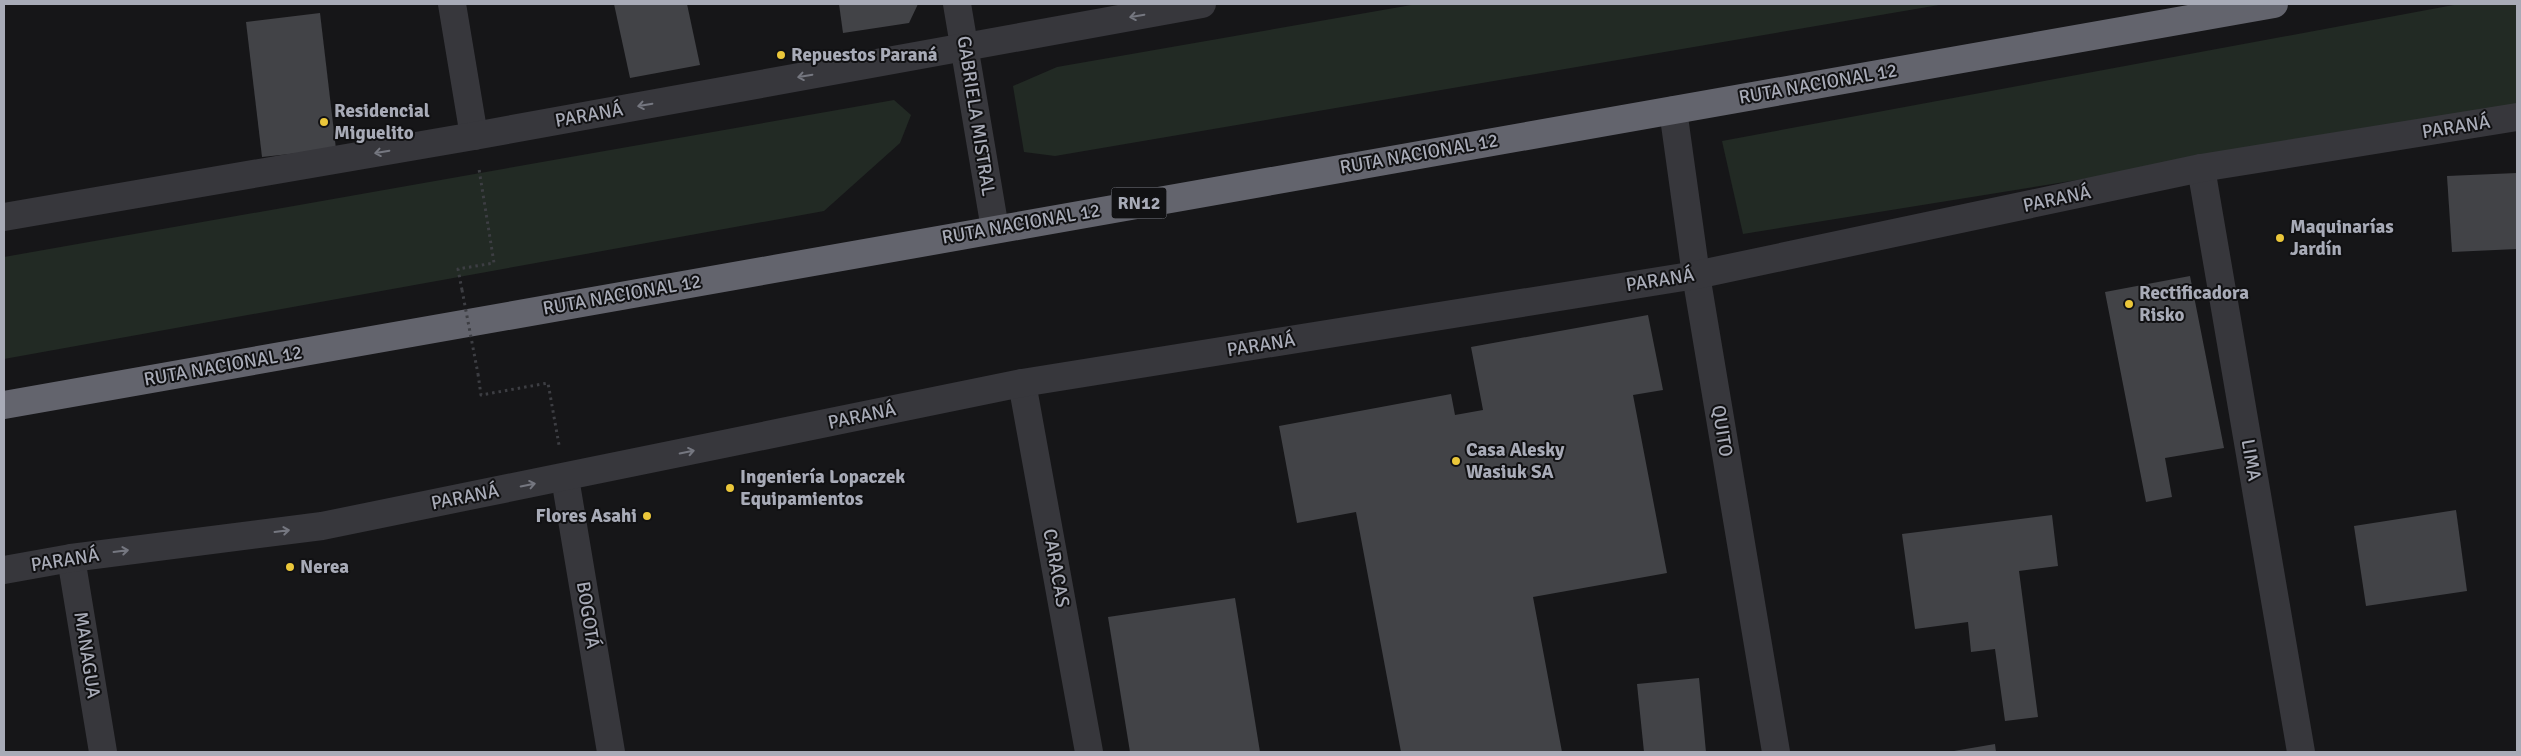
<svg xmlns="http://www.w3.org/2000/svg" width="2521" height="756" viewBox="0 0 2521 756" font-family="Signika,sans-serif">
	<rect width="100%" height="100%" fill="#161618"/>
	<!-- green -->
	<g fill="#222a24">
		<path d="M1417 4H1945L1055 156 1024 152 1013 86 1057 67Z"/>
		<path d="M2459 4H2517V109L1743 234 1722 141Z"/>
		<path d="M894 100 911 115 900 143 824 211 4 359V257Z"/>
	</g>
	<!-- building -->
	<g fill="#424347">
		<path d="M614 4H687L700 65 630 78Z"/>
		<path d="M839 4H918L909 23 843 33Z"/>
		<path d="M320 13 336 149 262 157 246 22Z"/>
		<path d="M2517 173V249L2452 252 2447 176Z"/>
		<path d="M2190 276 2224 448 2165 458 2172 497 2146 502 2105 292Z"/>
		<path d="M1648 315 1663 390 1633 395 1667 573 1533 597 1562 752H1401L1356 512 1297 523 1279 426 1451 394 1455 415 1483 410 1471 347Z"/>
		<path d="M2456 510 2467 591 2366 606 2354 526Z"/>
		<path d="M2052 515 2058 566 2019 571 2038 717 2005 721 1995 649 1971 652 1968 622 1915 629 1902 534Z"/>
		<path d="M1235 598 1260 752H1130L1108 617Z"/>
		<path d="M1699 678 1706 752H1644L1637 684Z"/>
		<path d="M1995 744 1996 752H1954V751Z"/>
	</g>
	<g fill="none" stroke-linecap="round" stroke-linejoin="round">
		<!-- path -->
		<g stroke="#3d3e43" stroke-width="3" stroke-dasharray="2.5 4" stroke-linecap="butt">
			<path d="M462 290 458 269 494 263 479 169"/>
			<path d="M478 374 481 395 548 383 559 445"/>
		</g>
		<!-- street -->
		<g stroke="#37373c" stroke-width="28">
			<path d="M452 4 474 136"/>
			<path d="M957 4 995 229"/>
			<path d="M1673 110 1696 275 1776 752"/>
			<path d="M2201 168 2301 752"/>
			<path d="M4 217 474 136 1202 4"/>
			<path d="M1022 383 1089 752"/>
			<path d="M565 478 611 752"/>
			<path d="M71 558 103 752"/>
			<path d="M4 570 71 558 322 526 1022 383 1696 275 2201 168 2517 117"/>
		</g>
		<!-- highway -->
		<path stroke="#63646d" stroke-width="28" d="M4 405 2274 4"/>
		<!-- path-bridge -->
		<path stroke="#3d3e43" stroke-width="3" stroke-dasharray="2.5 4" stroke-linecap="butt" d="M462 290 478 374"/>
	</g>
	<!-- one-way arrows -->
	<defs><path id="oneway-shaft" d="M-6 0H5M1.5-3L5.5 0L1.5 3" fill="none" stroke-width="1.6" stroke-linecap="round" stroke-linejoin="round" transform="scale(1.25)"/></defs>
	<g stroke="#757780">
		<use href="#oneway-shaft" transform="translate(1137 16) rotate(170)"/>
		<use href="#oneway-shaft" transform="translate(805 76) rotate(170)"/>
		<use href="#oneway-shaft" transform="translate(645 105) rotate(170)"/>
		<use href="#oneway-shaft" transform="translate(382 152) rotate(170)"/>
		<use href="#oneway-shaft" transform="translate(687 452) rotate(-12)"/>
		<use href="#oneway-shaft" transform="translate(528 485) rotate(-11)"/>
		<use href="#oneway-shaft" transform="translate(282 531) rotate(-7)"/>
		<use href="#oneway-shaft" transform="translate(121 551) rotate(-7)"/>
	</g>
	<!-- markers -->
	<g fill="#ebc73a" stroke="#111113" stroke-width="2">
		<circle cx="781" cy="55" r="5"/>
		<circle cx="324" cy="122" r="5"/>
		<circle cx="2280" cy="238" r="5"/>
		<circle cx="2129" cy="304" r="5"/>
		<circle cx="1456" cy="461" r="5"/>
		<circle cx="730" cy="488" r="5"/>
		<circle cx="647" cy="516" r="5"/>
		<circle cx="290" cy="567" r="5"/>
	</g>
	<g text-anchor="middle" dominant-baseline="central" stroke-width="4" stroke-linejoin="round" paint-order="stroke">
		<!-- shield labels -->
		<rect fill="#111113" stroke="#7b7d86" stroke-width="1" x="1111.5" y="187.5" width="55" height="31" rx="4"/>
		<g font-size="18" font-weight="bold" fill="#a8abb7">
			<text x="1139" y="203">RN12</text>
		</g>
		<!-- poi labels -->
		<g font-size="19" font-weight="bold" fill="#a8abb7" stroke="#111113" text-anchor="start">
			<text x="791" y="55">Repuestos Paraná</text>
			<text x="334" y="111">Residencial<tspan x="334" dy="22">Miguelito</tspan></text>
			<text x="2290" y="227">Maquinarías<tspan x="2290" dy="22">Jardín</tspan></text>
			<text x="2139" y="293">Rectificadora<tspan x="2139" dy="22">Risko</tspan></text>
			<text x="1466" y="450">Casa Alesky<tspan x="1466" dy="22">Wasiuk SA</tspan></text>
			<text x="740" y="477">Ingeniería Lopaczek<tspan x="740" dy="22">Equipamientos</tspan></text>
			<text x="637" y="516" text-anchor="end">Flores Asahi</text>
			<text x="300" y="567">Nerea</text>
		</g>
		<!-- street labels -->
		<g font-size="19" fill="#a8abb7" stroke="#111113">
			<text transform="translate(1818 84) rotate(-10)">RUTA NACIONAL 12</text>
			<text transform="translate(589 115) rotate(-10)">PARANÁ</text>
			<text transform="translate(976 116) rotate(81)">GABRIELA MISTRAL</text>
			<text transform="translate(2456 127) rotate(-9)">PARANÁ</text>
			<text transform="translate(1419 154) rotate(-10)">RUTA NACIONAL 12</text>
			<text transform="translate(2057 199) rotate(-12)">PARANÁ</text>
			<text transform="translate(1021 224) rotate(-10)">RUTA NACIONAL 12</text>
			<text transform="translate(1660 280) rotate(-9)">PARANÁ</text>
			<text transform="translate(622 295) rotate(-10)">RUTA NACIONAL 12</text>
			<text transform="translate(1261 345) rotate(-9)">PARANÁ</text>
			<text transform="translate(223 366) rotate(-10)">RUTA NACIONAL 12</text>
			<text transform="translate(862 416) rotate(-12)">PARANÁ</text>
			<text transform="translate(1722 431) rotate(81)">QUITO</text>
			<text transform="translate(2251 460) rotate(80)">LIMA</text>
			<text transform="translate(465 497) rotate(-11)">PARANÁ</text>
			<text transform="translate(65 560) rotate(-9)">PARANÁ</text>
			<text transform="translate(1056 568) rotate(80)">CARACAS</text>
			<text transform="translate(588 615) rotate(81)">BOGOTÁ</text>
			<text transform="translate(87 655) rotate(81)">MANAGUA</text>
		</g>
	</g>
	<!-- border -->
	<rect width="2521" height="756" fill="none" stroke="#a8abb7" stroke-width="10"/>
</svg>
